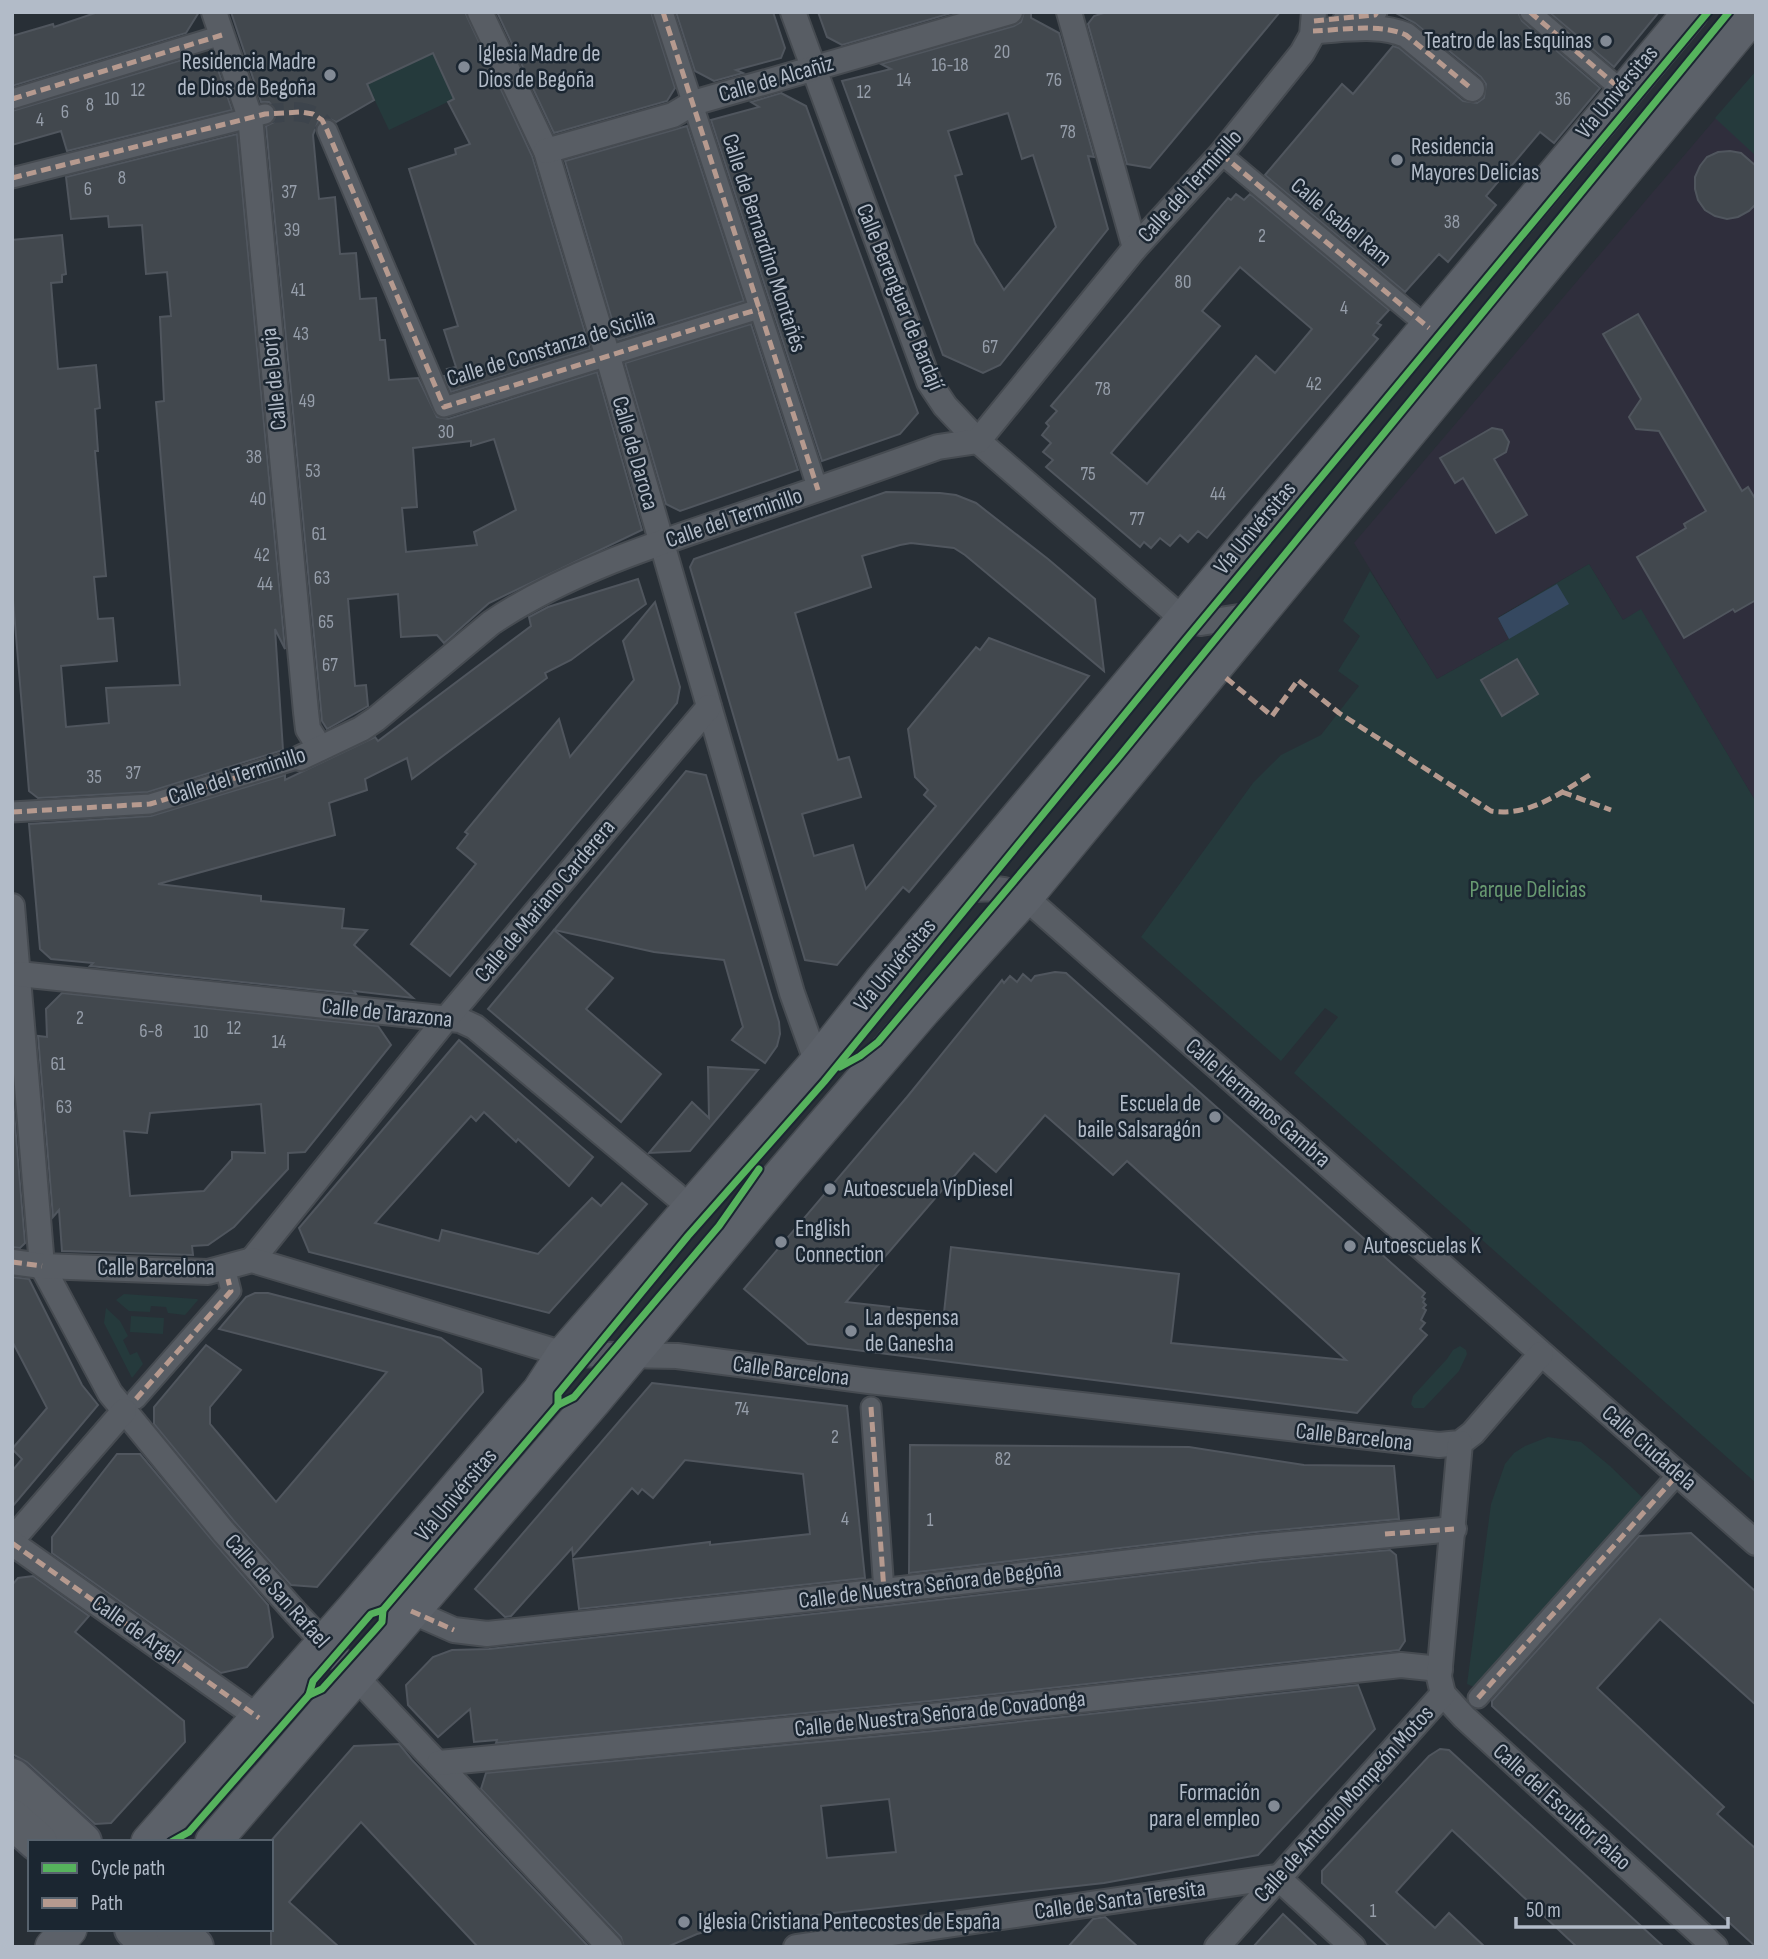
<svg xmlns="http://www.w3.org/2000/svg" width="1768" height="1959" viewBox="0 0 1768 1959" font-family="'Sofia Sans Condensed',sans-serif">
	<rect width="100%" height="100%" fill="#282f36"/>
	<!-- medical -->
	<path fill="#2f2e3c" d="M1756 71V802L1641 610 1623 620 1589 564 1498 617 1509 639 1437 679 1354 543Z"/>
	<!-- green -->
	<g fill="#253a3c">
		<path d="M433 53 454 99 389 130 367 84Z"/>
		<path d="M1756 71V156L1715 118Z"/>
		<path d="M1589 564 1623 620 1641 609 1756 802V1483L1294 1073 1338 1017 1325 1008 1281 1061 1141 937 1253 783 1281 755 1321 735 1359 686 1338 671 1360 636 1343 621 1370 571 1437 679 1509 639 1498 618Z"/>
		<path d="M124 1294 197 1299 198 1300 185 1315 168 1313 166 1307 151 1306 150 1312 129 1311 116 1300Z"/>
		<path d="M106 1308 120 1321 128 1336 123 1340 130 1355 137 1352 143 1364 132 1378 104 1323Z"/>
		<path d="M131 1316 164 1318 163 1334 130 1332Z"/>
		<path d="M1460 1346 1466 1350 1467 1354 1459 1371 1424 1408H1414L1411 1404 1413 1396 1447 1359 1453 1350Z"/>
		<path d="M1548 1437 1581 1442 1610 1466 1650 1505 1483 1691 1467 1684 1491 1504 1505 1464 1514 1453 1525 1446Z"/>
	</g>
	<!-- water -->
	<path fill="#354860" d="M1557 584 1569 604 1509 639 1498 618Z"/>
	<!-- building -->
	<g fill="#42484e" stroke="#50565e" stroke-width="2" fill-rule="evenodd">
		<path d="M98 12H199L186 33 12 86V36L53 24 54 27Z"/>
		<path d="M231 12H465L532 156 590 349 451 392 444 376 450 375 447 369 456 367 444 330 458 326 409 169 456 154 455 149 470 144 448 102 454 99 433 53 367 84 374 100 336 122 328 118 318 122 313 135 319 199 335 197 340 254 356 253 360 299 376 298 380 340H385L389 380 418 378 437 417 448 419 597 372 642 530 489 603 444 643 437 635 401 637 398 594 348 599 355 686 366 685 368 706 327 729 322 721 321 710 266 126 274 122 277 112 269 102H261ZM494 439 516 510 474 532 477 545 406 552 402 508 417 507 413 448 471 441V446Z"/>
		<path d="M497 12H651L675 88 667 101 554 133Z"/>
		<path d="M676 12H773L785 48 781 58 736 70 743 73 714 81 695 71Z"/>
		<path d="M818 12H955L842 45 827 37Z"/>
		<path d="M1024 12H1031V18L1059 33 1094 157 1088 156 1108 229 1000 365 983 373 943 355 842 81 891 69 881 64 1014 26 1021 22ZM1008 113 1022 159 1033 155 1056 227 1004 290 975 243 955 176 962 174 948 131Z"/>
		<path d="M1107 12H1280L1150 168 1127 164 1088 24 1094 16Z"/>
		<path d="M1394 12H1518L1522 21 1600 88 1554 143 1540 132 1486 196 1496 205 1448 262 1439 254 1405 292 1265 175 1342 84 1353 94 1393 46 1399 48 1463 101 1477 103 1484 98 1486 84 1481 77 1415 23Z"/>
		<path d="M1549 12H1659L1614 67Z"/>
		<path d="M195 56 216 64 232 110 67 151 61 131 12 145V111Z"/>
		<path d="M781 93 806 106 918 413 900 434 822 461 711 120 759 107 751 102Z"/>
		<path d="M687 126 744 301 618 340 565 161Z"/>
		<path d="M237 134 285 649 275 629 283 750 148 792 38 798 29 791 12 588V240L62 235 66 274 62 275V282L51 283 58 369 96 365 100 408 95 409 98 451H95L106 576 94 577 98 619 113 618 117 661 61 666 66 727 109 723 106 688 180 685 156 402 164 401 160 317 171 316 167 272 146 274 142 225 109 227 108 216 71 219 66 177Z"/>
		<path d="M1730 151 1741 153 1756 166V204L1749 211 1738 217 1727 219 1715 216 1705 210 1698 200 1695 189V177L1700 166 1707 157 1718 152Z"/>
		<path d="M1236 194 1244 200 1250 194 1389 310 1377 323 1381 325 1373 335 1378 339 1207 538 1198 531 1188 542 1180 535 1170 546 1160 538 1151 548 1144 542 1140 547 1046 467 1053 460 1043 452 1051 443 1042 435 1049 426 1046 423 1057 411 1051 406 1228 198 1231 200ZM1240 267 1312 329 1275 373 1256 356 1147 484 1111 453 1220 326 1202 311Z"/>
		<path d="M1638 314 1742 491 1748 487 1756 500V600L1735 612 1733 609 1684 638 1637 557 1686 528 1684 524 1706 511 1659 431 1636 429 1629 417 1641 399 1603 334Z"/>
		<path d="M751 324 798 470 680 511 666 504 625 363Z"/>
		<path d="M1492 428 1502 430 1509 442 1506 452 1494 459 1527 515 1496 533 1463 478 1455 483 1440 458Z"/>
		<path d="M886 492 940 493 956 495 976 503 1048 559 1095 599 1104 671 965 555 954 548 911 543 900 545 862 556 871 587 795 613 838 760 849 757 861 797 802 814 814 856 853 845 866 889 936 806 924 795 928 790 915 777 908 729 976 647 980 650 989 638 1089 676 909 892 903 887 837 965 805 960 690 567 694 559Z"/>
		<path d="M638 579 646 604 571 660 545 673 547 678 412 779 407 758 365 779 367 790 329 803 335 835 158 884 261 896V901L344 909 342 928 367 930 354 945 413 998 354 991 356 994 90 966 93 963 51 959 40 949 29 824 151 816 285 775V780L375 737 378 741 531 626 529 617 548 607Z"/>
		<path d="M655 602 680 687 677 703 450 976 411 944 476 864 457 848 468 834 465 832 559 719 570 757 634 680 623 641Z"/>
		<path d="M1517 659 1538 694 1502 716 1481 680Z"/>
		<path d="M686 771 706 775 779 1022 780 1034 777 1046 765 1063 732 1040 743 1027 724 960 654 952 554 930Z"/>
		<path d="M554 930 613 978 586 1009 661 1074 621 1122 488 1009Z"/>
		<path d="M1055 972 1066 973 1425 1293 1422 1297 1425 1299 1423 1302 1426 1305 1423 1308 1426 1310 1421 1320 1425 1323 1420 1329 1427 1335 1357 1413 808 1344 744 1289 907 1097 1002 980 1004 983 1010 976 1017 982 1023 974 1031 981 1035 976ZM1045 1115 1113 1175 1127 1161 1346 1360 1171 1343 1179 1274 951 1247 944 1313 846 1302 974 1153 996 1172Z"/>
		<path d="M62 993 378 1026 391 1045 305 1152 288 1153V1169L234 1227 208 1245 192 1246 193 1255 62 1251 59 1210 53 1217 38 1036 47 1037 46 1009ZM261 1104 265 1153 232 1152V1159L204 1191 130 1196 124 1131 147 1133 150 1113Z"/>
		<path d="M459 1040 593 1157 569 1186 518 1139 516 1142 484 1112 476 1121 471 1116 375 1223 439 1241 442 1230 538 1254 592 1198 601 1206 622 1183 647 1204 549 1313 309 1252 299 1228Z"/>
		<path d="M708 1067 758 1070 690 1151 649 1153 692 1102 709 1118Z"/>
		<path d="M12 1088 25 1243 20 1248 12 1247Z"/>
		<path d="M12 1277 29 1279 82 1385 98 1405 12 1507V1471L22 1459 12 1449 47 1408 12 1341Z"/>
		<path d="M255 1293H268L441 1338 481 1369 483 1392 317 1587 291 1585 234 1521 154 1424V1407L206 1345 241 1370 210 1407V1424L276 1502 387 1372 219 1329 246 1297Z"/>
		<path d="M652 1383 847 1406 865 1578 579 1609 573 1559 710 1542V1545L810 1534 803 1474 685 1460 653 1498 642 1489 638 1494 632 1488 573 1556 572 1548 511 1616 505 1617 475 1589Z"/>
		<path d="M910 1445 1189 1447 1304 1465 1394 1466 1399 1519 1256 1532 909 1573Z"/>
		<path d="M117 1454H140L212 1540 268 1605 273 1637 247 1667 221 1673 52 1553V1537Z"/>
		<path d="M1691 1533 1756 1592V1705L1660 1619 1597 1688 1724 1807 1717 1814 1756 1849V1947L1492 1706V1701L1639 1536Z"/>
		<path d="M1390 1550 1396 1555 1405 1641 1399 1650 930 1701 496 1743 497 1740 474 1742 470 1709 438 1737 408 1705 406 1685 433 1657 452 1650 489 1649 886 1606 1260 1562Z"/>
		<path d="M33 1576 89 1616 75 1632 184 1721 185 1742 111 1823 95 1824 27 1762 12 1754V1585L18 1578Z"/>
		<path d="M1358 1685 1375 1729 1258 1855 1104 1883 736 1924 697 1934 667 1947H624L621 1937 481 1789 486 1773 934 1731ZM889 1799 896 1852 827 1858 821 1806Z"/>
		<path d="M399 1744 412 1760 589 1947H478L361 1822 289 1902 339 1947H271V1841L354 1746Z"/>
		<path d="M1440 1749 1449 1750 1664 1947H1577L1452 1830 1396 1892 1435 1928 1449 1913 1485 1947H1390L1322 1883V1871L1429 1756Z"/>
		<path d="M1283 1914 1318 1947H1253Z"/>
		<path d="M1105 1917 1138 1947H1068L1093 1919Z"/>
	</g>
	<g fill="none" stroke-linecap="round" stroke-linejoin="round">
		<!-- pedestrian-tunnel -->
		<path stroke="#3d444c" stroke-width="19" stroke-dasharray="19 10" stroke-linecap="butt" d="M265 114C288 112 315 106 327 130"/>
		<defs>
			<g id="pedestrian">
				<path d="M663 12 818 490"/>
				<path d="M1530 12 1624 92"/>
				<path d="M1343 19 1375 15 1377 12"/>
				<path d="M12 99 222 35"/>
				<path d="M327 130 444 407 759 309"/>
				<path d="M1221 154 1429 328"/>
				<path d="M12 178 265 114"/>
				<path d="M12 812 150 804 300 758"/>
				<path d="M136 1399 231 1291 228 1279"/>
				<path d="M871 1407 884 1591"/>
				<path d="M1478 1698 1678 1474"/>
			</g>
			<g id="minor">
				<path d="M214 12 250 117 306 712 308 729 320 748"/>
				<path d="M480 12 546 151 608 357 792 993 817 1063"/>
				<path d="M793 12 929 382 945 406 978 441 1184 620 1201 623 1258 614"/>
				<path d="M1069 12 1135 248"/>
				<path d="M1313 31C1342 30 1379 23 1406 35L1472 89"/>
				<path d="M546 151 673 115 693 103 1010 12"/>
				<path d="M300 758 361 729 376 719 491 623C565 573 653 545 736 517 804 494 871 471 938 447L978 441 1135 248 1221 154 1302 53 1312 35 1314 12"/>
				<path d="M960 890C985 888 1001 886 1025 897L1756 1543"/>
				<path d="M12 906 42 1266 110 1393 223 1531 295 1612 610 1947"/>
				<path d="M19 974 460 1020 475 1027 690 1207"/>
				<path d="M252 1260 446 1019 709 707"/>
				<path d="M12 1262 42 1266 208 1272 252 1260 564 1354 677 1356 869 1381 1439 1445 1460 1443 1473 1433 1541 1354"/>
				<path d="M12 1540 124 1411"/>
				<path d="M12 1543 259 1718"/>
				<path d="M411 1611 454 1630 487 1634 884 1591 1258 1547 1454 1529"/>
				<path d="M1443 1694 1464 1717 1715 1947"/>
				<path d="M439 1763 932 1716 1401 1665 1440 1669"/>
				<path d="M796 1947 1277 1877 1353 1947"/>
				<path d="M1217 1947 1443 1694 1439 1677 1460 1443"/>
			</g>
			<g id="secondary">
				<path d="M149 1842 353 1610 540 1391 564 1354 817 1063 881 982 1691 12"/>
				<path d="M213 1842 594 1400 784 1172 923 1010 1025 897 1755 12"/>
				<path d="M53 1947 69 1929"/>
			</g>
			<g id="primary">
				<path d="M12 1778 82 1842"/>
				<path d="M12 1819 38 1842"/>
				<path d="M134 1929 153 1947"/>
				<path d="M175 1929 194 1947"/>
			</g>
		</defs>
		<!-- pedestrian casing -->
		<use href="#pedestrian" stroke="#464b51" stroke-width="23"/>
		<!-- minor casing -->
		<use href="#minor" stroke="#464b51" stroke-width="28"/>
		<!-- secondary casing -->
		<use href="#secondary" stroke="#464b51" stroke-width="38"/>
		<!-- primary casing -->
		<use href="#primary" stroke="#464b53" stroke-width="42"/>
		<!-- pedestrian -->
		<use href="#pedestrian" stroke="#585d64" stroke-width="19"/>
		<!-- minor -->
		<use href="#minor" stroke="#585d64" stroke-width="24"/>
		<!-- secondary -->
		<use href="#secondary" stroke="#5c6169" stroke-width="35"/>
		<!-- primary -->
		<use href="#primary" stroke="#5a5f66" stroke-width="38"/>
		<!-- quiet -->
		<g stroke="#b69a8f" stroke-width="5" stroke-dasharray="10 5" stroke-linecap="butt">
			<path d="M663 12 818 490"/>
			<path d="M1530 12 1624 92"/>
			<path d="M1314 21 1375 15 1377 12"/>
			<path d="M1313 31C1342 30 1379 23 1406 35L1472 89"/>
			<path d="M12 99 222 35"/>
			<path d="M1221 154 1429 328"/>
			<path d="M12 178 265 114 301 112 313 114 322 120 327 130 444 407 759 309"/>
			<path d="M1226 678 1272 716 1298 680 1339 713 1491 811C1528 817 1559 794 1590 775"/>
			<path d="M1562 792 1611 810"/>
			<path d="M12 812 150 804 300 758"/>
			<path d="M12 1262 42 1266"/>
			<path d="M136 1399 231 1291 228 1279"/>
			<path d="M871 1407 884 1591"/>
			<path d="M1385 1534 1454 1529"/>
			<path d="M12 1543 259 1718"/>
			<path d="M411 1611 454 1630"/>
			<path d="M1478 1698 1678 1474"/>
		</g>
		<defs>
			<g id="cycleway">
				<path d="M840 1067 860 1056 878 1042 1118 758 1729 12"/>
				<path d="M558 1405V1394L688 1236 824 1082 1184 642 1708 12"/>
				<path d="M309 1695 322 1689 375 1630 382 1622 383 1610"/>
				<path d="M171 1842 189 1832 309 1695 313 1681 371 1614 383 1610 558 1405 574 1397 719 1226 759 1169"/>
			</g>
		</defs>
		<!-- cycleway casing -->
		<use href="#cycleway" stroke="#1b2631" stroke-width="11"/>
		<!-- cycleway -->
		<use href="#cycleway" stroke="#56b35d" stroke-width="7"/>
	</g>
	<!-- markers -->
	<g fill="#828a95" stroke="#1b2631" stroke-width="2.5">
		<circle cx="1606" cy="41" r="7"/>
		<circle cx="464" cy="67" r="7"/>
		<circle cx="330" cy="75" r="7"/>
		<circle cx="1397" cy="160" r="7"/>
		<circle cx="1215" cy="1117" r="7"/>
		<circle cx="830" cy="1189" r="7"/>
		<circle cx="781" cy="1242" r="7"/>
		<circle cx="1350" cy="1246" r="7"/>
		<circle cx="851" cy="1331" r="7"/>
		<circle cx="1274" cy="1806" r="7"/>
		<circle cx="684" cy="1922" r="7"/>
	</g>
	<g text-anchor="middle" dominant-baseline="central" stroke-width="5" stroke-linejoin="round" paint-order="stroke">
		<!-- number labels -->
		<g font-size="19" fill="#969eaa">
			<text x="1002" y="52">20</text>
			<text x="950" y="65">16-18</text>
			<text x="904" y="80">14</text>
			<text x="1054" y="80">76</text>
			<text x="138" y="90">12</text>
			<text x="864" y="92">12</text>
			<text x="112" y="99">10</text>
			<text x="1563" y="99">36</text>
			<text x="90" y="105">8</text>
			<text x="65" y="112">6</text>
			<text x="40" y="120">4</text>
			<text x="1068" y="132">78</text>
			<text x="122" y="178">8</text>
			<text x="88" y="189">6</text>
			<text x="289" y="192">37</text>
			<text x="1452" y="222">38</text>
			<text x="292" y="230">39</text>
			<text x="1262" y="236">2</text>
			<text x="1183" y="282">80</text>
			<text x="298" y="290">41</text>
			<text x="1344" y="308">4</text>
			<text x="301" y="334">43</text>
			<text x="990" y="347">67</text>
			<text x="1314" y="384">42</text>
			<text x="1103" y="389">78</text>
			<text x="307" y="401">49</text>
			<text x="446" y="432">30</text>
			<text x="254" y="457">38</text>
			<text x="313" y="471">53</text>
			<text x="1088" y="474">75</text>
			<text x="1218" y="494">44</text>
			<text x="258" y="499">40</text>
			<text x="1137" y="519">77</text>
			<text x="319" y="534">61</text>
			<text x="262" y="555">42</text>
			<text x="322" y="578">63</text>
			<text x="265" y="584">44</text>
			<text x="326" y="622">65</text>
			<text x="330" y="665">67</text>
			<text x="133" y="773">37</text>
			<text x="94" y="777">35</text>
			<text x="80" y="1018">2</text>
			<text x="234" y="1028">12</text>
			<text x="151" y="1031">6-8</text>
			<text x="201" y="1032">10</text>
			<text x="279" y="1042">14</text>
			<text x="58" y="1064">61</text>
			<text x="64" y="1107">63</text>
			<text x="742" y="1409">74</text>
			<text x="835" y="1437">2</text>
			<text x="1003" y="1459">82</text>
			<text x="845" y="1519">4</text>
			<text x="930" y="1520">1</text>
			<text x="1373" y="1911">1</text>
		</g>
		<!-- poi labels -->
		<g font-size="23" fill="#b2bbc8" stroke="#1b2631" text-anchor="start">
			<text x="1592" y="41" text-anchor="end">Teatro de las Esquinas</text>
			<text x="478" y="54">Iglesia Madre de<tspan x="478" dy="26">Dios de Begoña</tspan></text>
			<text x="316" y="62" text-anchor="end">Residencia Madre<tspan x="316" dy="26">de Dios de Begoña</tspan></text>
			<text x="1411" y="147">Residencia<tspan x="1411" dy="26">Mayores Delicias</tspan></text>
			<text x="1201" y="1104" text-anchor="end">Escuela de<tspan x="1201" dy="26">baile Salsaragón</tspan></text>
			<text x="844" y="1189">Autoescuela VipDiesel</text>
			<text x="795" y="1229">English<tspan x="795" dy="26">Connection</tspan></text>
			<text x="1364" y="1246">Autoescuelas K</text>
			<text x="865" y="1318">La despensa<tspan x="865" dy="26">de Ganesha</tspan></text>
			<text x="1260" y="1793" text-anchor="end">Formación<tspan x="1260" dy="26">para el empleo</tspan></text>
			<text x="698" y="1922">Iglesia Cristiana Pentecostes de España</text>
		</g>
		<!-- street labels -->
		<g font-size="23" fill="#b2bbc8" stroke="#1b2631">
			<text transform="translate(776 79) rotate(-16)">Calle de Alcañiz</text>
			<text transform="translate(1617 92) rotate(-50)">Vía Univérsitas</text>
			<text transform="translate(1190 186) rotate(-48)">Calle del Terminillo</text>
			<text transform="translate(1341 222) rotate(40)">Calle Isabel Ram</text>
			<text transform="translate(764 243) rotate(72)">Calle de Bernardino Montañés</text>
			<text transform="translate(900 297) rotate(68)">Calle Berenguer de Bardají</text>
			<text transform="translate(551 348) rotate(-17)">Calle de Constanza de Sicilia</text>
			<text transform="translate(274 379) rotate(-96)">Calle de Borja</text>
			<text transform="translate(635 453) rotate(74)">Calle de Daroca</text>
			<text transform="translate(734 518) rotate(-19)">Calle del Terminillo</text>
			<text transform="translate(1255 528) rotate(-50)">Vía Univérsitas</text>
			<text transform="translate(237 776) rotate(-18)">Calle del Terminillo</text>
			<text transform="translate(545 901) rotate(-50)">Calle de Mariano Carderera</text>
			<text transform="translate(895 965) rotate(-50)">Vía Univérsitas</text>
			<text transform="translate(387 1013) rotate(6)">Calle de Tarazona</text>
			<text transform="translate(1258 1103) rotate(41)">Calle Hermanos Gambra</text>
			<text x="156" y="1268">Calle Barcelona</text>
			<text transform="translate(791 1371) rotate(7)">Calle Barcelona</text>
			<text transform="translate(1354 1437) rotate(6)">Calle Barcelona</text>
			<text transform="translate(1649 1448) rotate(41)">Calle Ciudadela</text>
			<text transform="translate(456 1495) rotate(-50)">Vía Univérsitas</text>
			<text transform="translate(930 1585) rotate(-7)">Calle de Nuestra Señora de Begoña</text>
			<text transform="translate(277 1591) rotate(48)">Calle de San Rafael</text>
			<text transform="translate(136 1630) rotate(35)">Calle de Argel</text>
			<text transform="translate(940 1714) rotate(-6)">Calle de Nuestra Señora de Covadonga</text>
			<text transform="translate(1344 1804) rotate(-48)">Calle de Antonio Mompeón Motos</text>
			<text transform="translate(1562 1807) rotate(42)">Calle del Escultor Palao</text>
			<text transform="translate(1120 1900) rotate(-8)">Calle de Santa Teresita</text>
		</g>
		<!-- park labels -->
		<g font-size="23" fill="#689971" stroke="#1b2631">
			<text x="1528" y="890">Parque Delicias</text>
		</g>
	</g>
	<!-- border -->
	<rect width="1768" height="1959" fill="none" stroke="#b2bbc8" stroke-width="28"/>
	<!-- legend -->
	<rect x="28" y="1840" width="245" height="91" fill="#1b2631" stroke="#57626d" stroke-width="2"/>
	<rect x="42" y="1863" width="35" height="10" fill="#56b35d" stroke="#57626d" stroke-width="2"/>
	<text x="91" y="1875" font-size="21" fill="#b2bbc8">Cycle path</text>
	<rect x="42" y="1898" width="35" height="10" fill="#b69a8f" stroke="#57626d" stroke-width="2"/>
	<text x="91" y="1910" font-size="21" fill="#b2bbc8">Path</text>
	<!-- scale -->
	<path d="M1516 1917v10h212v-10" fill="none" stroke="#b2bbc8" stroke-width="3.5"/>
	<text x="1526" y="1917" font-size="21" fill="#b2bbc8" stroke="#1b2631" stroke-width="5" paint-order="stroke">50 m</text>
</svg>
